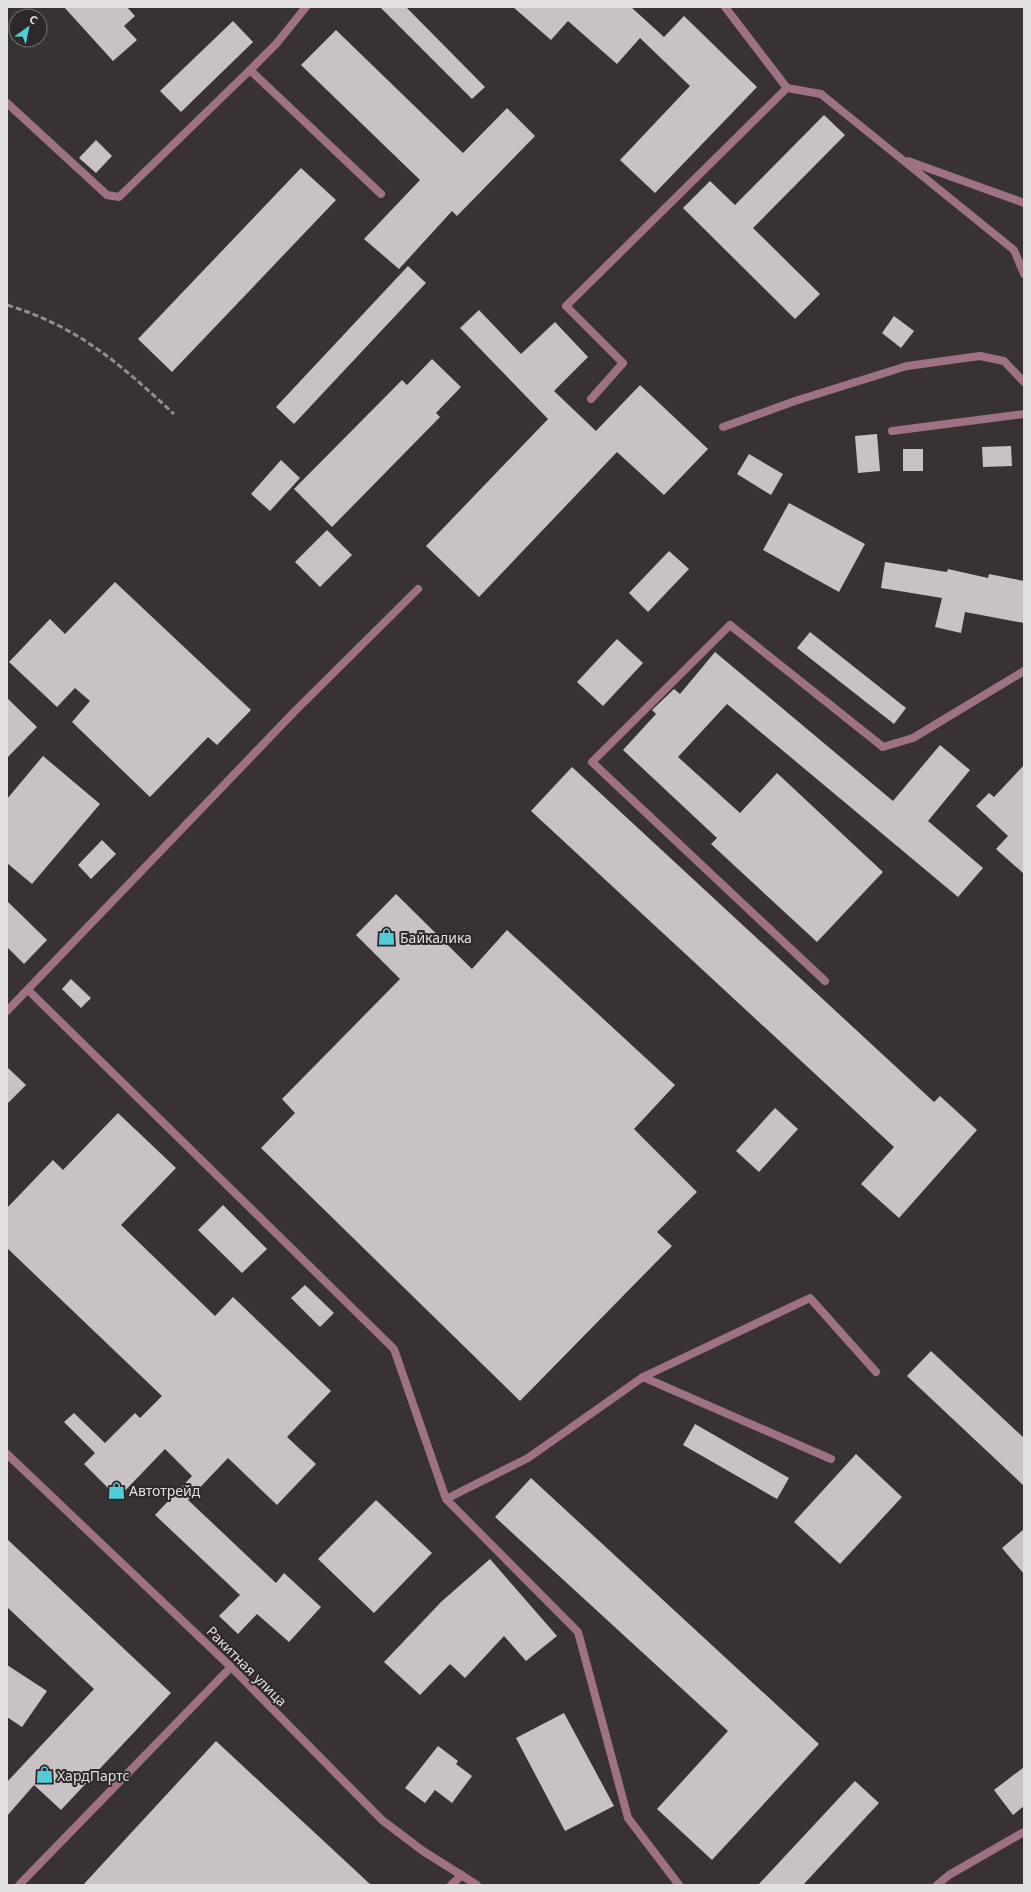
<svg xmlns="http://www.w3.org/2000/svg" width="1031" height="1892" viewBox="0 0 1031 1892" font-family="'Noto Sans',sans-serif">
	<rect width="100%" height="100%" fill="#383234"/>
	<!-- building -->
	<g fill="#c9c2c5">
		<path d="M64 7H127L135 16 124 26 137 40 113 61Z"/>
		<path d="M380 7H406L485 87 472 99Z"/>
		<path d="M513 7H631L664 37 684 16 757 87 655 193 620 160 690 86 640 38 617 64 568 21 551 40Z"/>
		<path d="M233 21 253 42 181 112 160 91Z"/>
		<path d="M336 30 463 153 507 108 535 136 457 216 452 211 399 269 364 239 420 180 301 65Z"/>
		<path d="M824 115 845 135 753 228 820 294 795 319 683 208 710 181 735 205Z"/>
		<path d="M96 140 112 156 96 173 79 158Z"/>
		<path d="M301 168 336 200 172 372 138 339Z"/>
		<path d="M408 266 426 283 294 424 276 407Z"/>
		<path d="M479 310 521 354 555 322 588 357 554 391 596 431 640 385 708 449 664 495 617 452 479 597 426 546 548 419 460 328Z"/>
		<path d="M894 316 914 331 901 348 882 333Z"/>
		<path d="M432 359 461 387 436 413 440 417 332 527 294 489 402 380 407 385Z"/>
		<path d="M877 434 880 471 858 473 855 436Z"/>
		<path d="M1011 446 1012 466 983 467 982 447Z"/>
		<rect x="903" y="449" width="20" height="22"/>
		<path d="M749 454 783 474 771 495 737 474Z"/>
		<path d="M281 460 300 478 270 511 251 494Z"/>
		<path d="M789 503 865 544 839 592 763 550Z"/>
		<path d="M327 530 352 555 320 587 295 562Z"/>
		<path d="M669 551 689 569 648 612 629 593Z"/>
		<path d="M885 562 947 572 948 569 988 578 989 574 1024 581V623L965 612 961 633 935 627 942 598 881 588Z"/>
		<path d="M115 582 251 710 217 745 208 737 150 797 72 722 90 701 75 688 57 707 9 662 50 619 65 634Z"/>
		<path d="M810 632 906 708 894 724 797 648Z"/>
		<path d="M617 639 643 663 603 706 577 682Z"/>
		<path d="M715 652 893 801 940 745 970 770 928 821 983 868 958 897 727 704 678 757 740 813 777 773 883 872 817 942 711 844 717 838 623 750 656 714 652 710 674 689 680 694Z"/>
		<path d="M7 698 37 727 7 758Z"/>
		<path d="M43 756 100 804 32 884 7 863V799Z"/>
		<path d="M1024 765V874L996 849 1008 836 976 806 989 793 994 797Z"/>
		<path d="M572 767 934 1102 940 1096 977 1130 899 1218 861 1184 894 1147 531 811Z"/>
		<path d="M102 840 116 854 91 879 78 865Z"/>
		<path d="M396 894 472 969 507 930 675 1085 634 1129 697 1192 657 1232 672 1246 520 1401 261 1148 295 1113 282 1099 400 979 356 935Z"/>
		<path d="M7 901 47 940 24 964 7 947Z"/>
		<path d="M71 979 91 998 81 1008 62 989Z"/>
		<path d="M7 1067 26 1085 7 1104Z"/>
		<path d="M775 1108 798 1129 759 1172 736 1151Z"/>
		<path d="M118 1113 176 1168 121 1225 215 1316 233 1297 331 1391 287 1437 316 1464 277 1505 228 1458 188 1500 276 1583 284 1573 321 1607 289 1642 257 1614 238 1634 219 1616 240 1595 155 1515 192 1476 165 1449 118 1498 84 1464 95 1453 64 1422 74 1413 105 1443 135 1413 140 1418 162 1396 7 1248V1208L53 1160 63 1170Z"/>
		<path d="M223 1205 267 1249 242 1273 198 1230Z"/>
		<path d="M305 1285 334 1313 320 1327 291 1298Z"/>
		<path d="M931 1351 1024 1438V1486L907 1376Z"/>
		<path d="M695 1424 789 1478 777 1499 683 1445Z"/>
		<path d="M856 1454 902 1497 840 1564 794 1522Z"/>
		<path d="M531 1478 819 1744 712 1860 657 1809 728 1731 495 1517Z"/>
		<path d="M376 1500 432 1553 374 1613 318 1559Z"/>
		<path d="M1024 1529V1574L1002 1548Z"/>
		<path d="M7 1539 171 1693 61 1810 34 1785 7 1816V1782L94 1689 7 1607Z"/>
		<path d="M490 1559 557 1636 526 1661 504 1636 465 1678 450 1664 420 1695 384 1662 441 1602Z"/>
		<path d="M7 1665 47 1691 22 1727 7 1717Z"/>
		<path d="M564 1713 614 1806 565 1831 516 1738Z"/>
		<path d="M216 1741 371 1885H83Z"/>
		<path d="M438 1746 458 1761 456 1764 472 1776 452 1803 435 1790 425 1803 405 1788Z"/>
		<path d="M1024 1767V1806L1013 1815 994 1790Z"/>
		<path d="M855 1781 879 1803 803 1885H758Z"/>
	</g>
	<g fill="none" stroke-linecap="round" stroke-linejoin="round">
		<!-- lane -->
		<g stroke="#9e7284" stroke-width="8">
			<path d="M725 7 787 88 821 94 1014 250 1024 274"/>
			<path d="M250 70 276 44 306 7"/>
			<path d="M7 103 107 195 119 197 250 70 381 194"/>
			<path d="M908 161 1024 203"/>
			<path d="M591 399 623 363 566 306 787 88"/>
			<path d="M723 427 795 401 907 366 980 356 1004 361 1024 382"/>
			<path d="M892 431 1024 414"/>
			<path d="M825 981 592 762 730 625 883 747 913 738 1024 671"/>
			<path d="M28 990 394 1349 446 1499 578 1632 628 1818 679 1885"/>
			<path d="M7 1011 295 711 418 589"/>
			<path d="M643 1377 810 1298 876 1372"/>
			<path d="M446 1499 528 1458 643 1377 831 1459"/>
			<path d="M19 1885 231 1667"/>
			<path d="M451 1885 462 1875"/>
			<path d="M937 1885 949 1875 1024 1832"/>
		</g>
		<!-- street -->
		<path stroke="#9e7284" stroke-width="8" d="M7 1454 231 1667 382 1820 423 1851 477 1885"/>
		<!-- rail -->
		<path stroke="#928d8f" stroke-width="3" stroke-dasharray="6 3" stroke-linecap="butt" d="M7 305C79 327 120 364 174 414"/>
	</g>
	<!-- icons -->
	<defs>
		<symbol id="shop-bare" viewBox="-9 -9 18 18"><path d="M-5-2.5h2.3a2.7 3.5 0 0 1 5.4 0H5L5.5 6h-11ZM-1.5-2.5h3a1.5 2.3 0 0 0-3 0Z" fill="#52ccd6" stroke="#2e282a" stroke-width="2.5" paint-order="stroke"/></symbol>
	</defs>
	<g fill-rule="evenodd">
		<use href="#shop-bare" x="374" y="924" width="25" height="25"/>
		<use href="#shop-bare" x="104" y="1478" width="25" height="25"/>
		<use href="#shop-bare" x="32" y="1762" width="25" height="25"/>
	</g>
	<g text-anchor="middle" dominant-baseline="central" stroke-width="4" stroke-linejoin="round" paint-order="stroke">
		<!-- poi labels -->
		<g font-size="14" fill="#e2dfe0" stroke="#2e282a" text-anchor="start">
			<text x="400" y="937">Байкалика</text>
			<text x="129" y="1490">Автотрейд</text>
			<text x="57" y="1775">ХардПартс</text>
		</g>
		<!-- street labels -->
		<g font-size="14" fill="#e2dfe0" stroke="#2e282a">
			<text transform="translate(247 1666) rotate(45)">Ракитная улица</text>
		</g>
	</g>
	<!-- border -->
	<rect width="1031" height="1892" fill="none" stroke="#e2dfe0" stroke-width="16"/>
	<!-- north arrow -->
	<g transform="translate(28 28) rotate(33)"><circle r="19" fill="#2e282a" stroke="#767173"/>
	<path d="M0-3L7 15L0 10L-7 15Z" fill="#52ccd6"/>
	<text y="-6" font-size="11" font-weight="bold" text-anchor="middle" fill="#e2dfe0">С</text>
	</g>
</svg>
